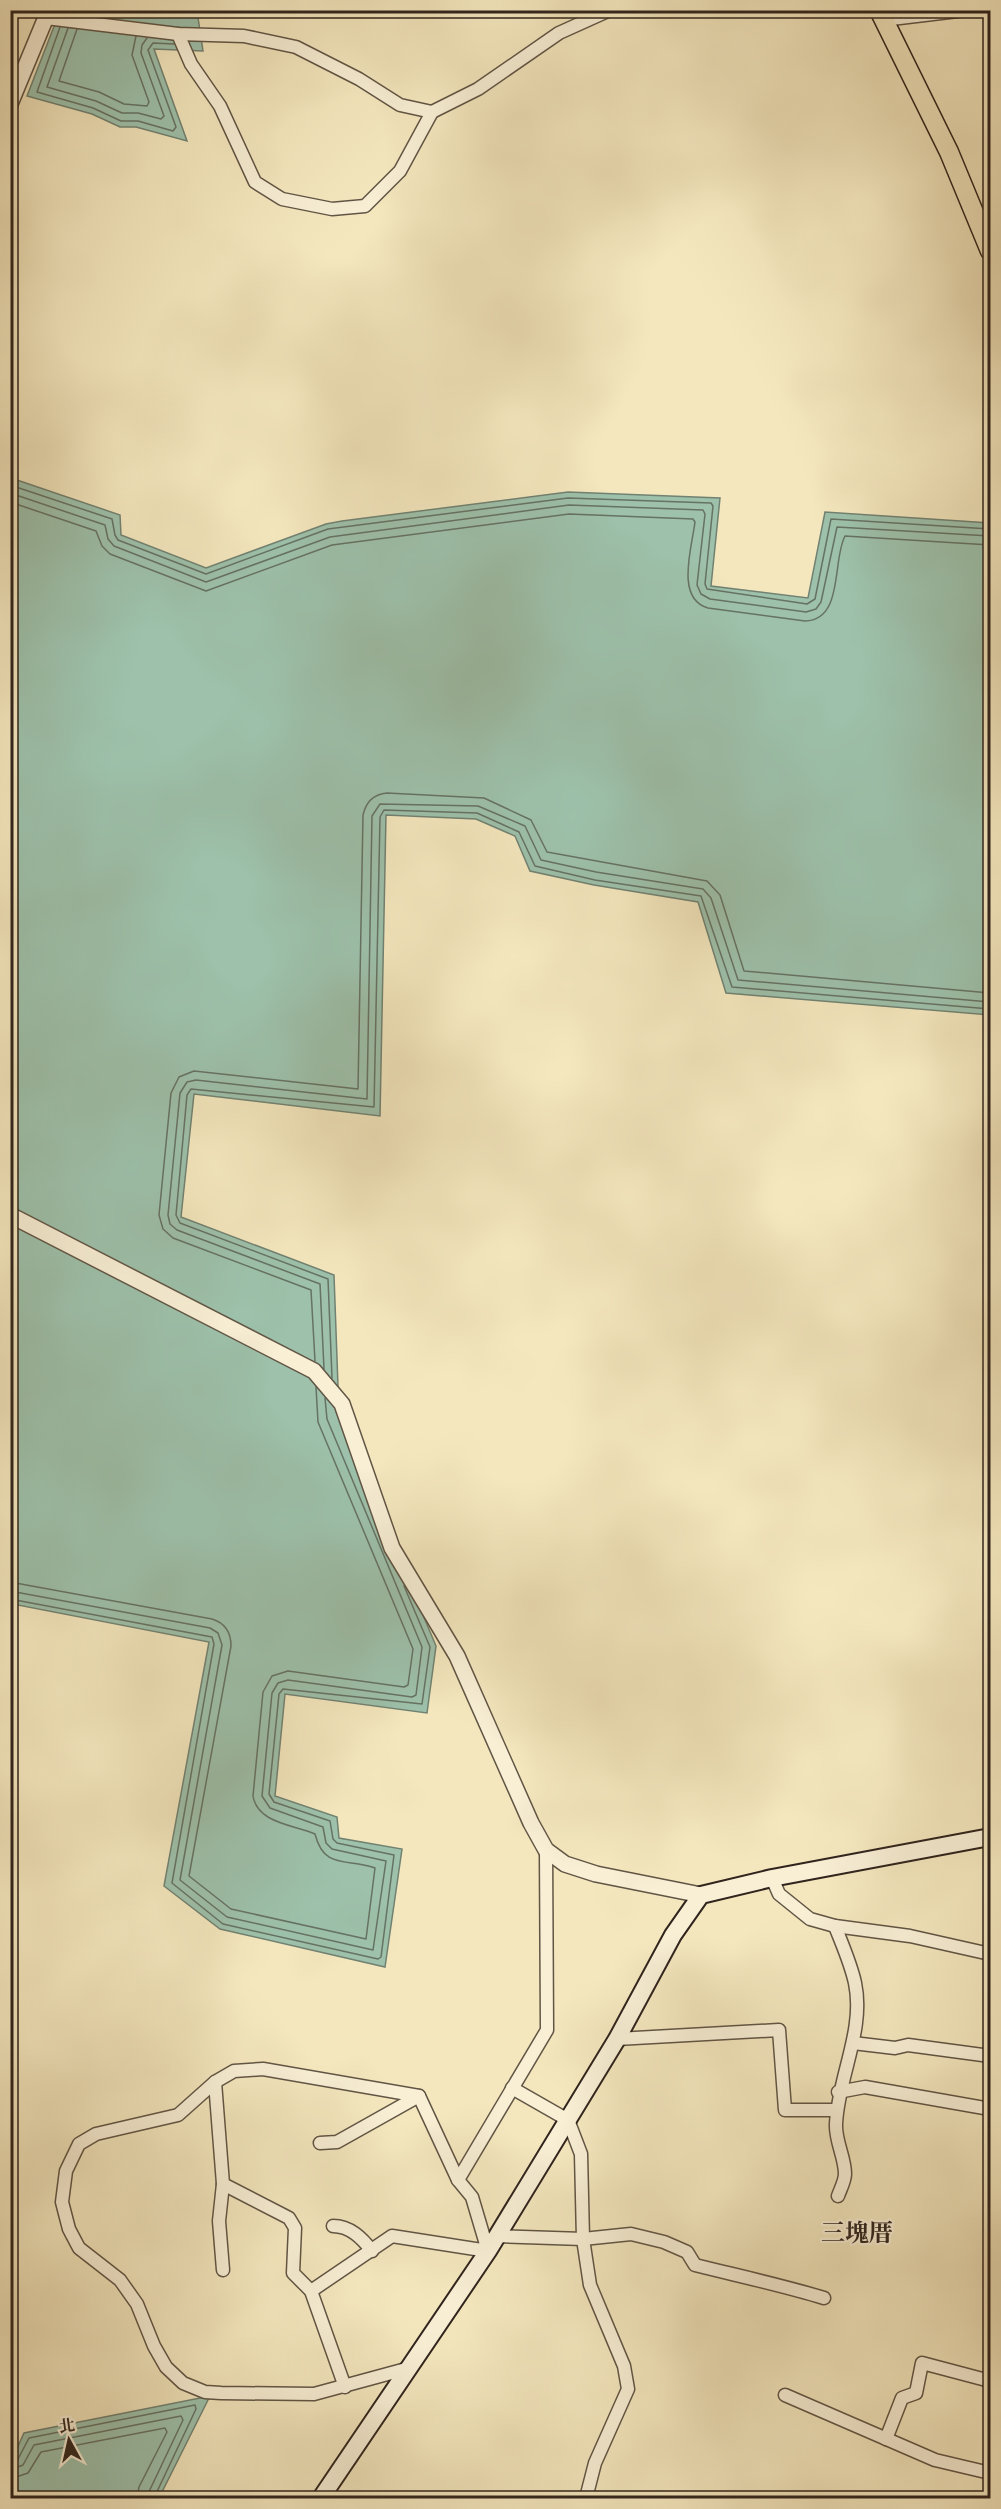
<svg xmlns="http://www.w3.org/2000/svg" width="1001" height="2509" viewBox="0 0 1001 2509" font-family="Alegreya,'Noto Serif TC',serif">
	<rect width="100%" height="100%" fill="#f4e7be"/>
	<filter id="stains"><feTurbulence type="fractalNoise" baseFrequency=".00333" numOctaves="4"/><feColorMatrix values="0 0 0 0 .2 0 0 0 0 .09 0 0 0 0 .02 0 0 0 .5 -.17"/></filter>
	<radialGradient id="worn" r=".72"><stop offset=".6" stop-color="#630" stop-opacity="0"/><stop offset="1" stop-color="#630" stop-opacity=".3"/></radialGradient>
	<!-- water -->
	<g fill="#9dc1ab" stroke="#718272" stroke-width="1.5">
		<path d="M60 11H197L203 51 154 49 187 141 136 127H120L92 114 27 96Z"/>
		<path d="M11 478 120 515 121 535 206 568 326 524 342 521 568 492 720 498 711 586 808 598 825 512 990 523V1015L726 993 698 902 594 885 530 871 515 836 476 819 386 815 380 1116 194 1094 181 1217 334 1275 339 1414 436 1646 427 1713 285 1694 275 1796 337 1817 339 1838 402 1849 385 1967 220 1929 164 1886 209 1642 13 1604 11 1612Z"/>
		<path d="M210 2396 159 2498H11V2462L24 2433Z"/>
	</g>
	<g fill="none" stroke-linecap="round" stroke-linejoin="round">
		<!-- shore -->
		<g stroke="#667264" stroke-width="1.5">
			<path d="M60 27 37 92 93 108 121 121H138L173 131 176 127 148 50 153 43 174 44"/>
			<path d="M68 28 47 87 96 101 122 113H138L161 119 164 116 141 53 142 45 147 38"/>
			<path d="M77 29 59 81 99 92 124 104 147 106 149 102 132 55 136 36"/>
			<path d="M10 485 112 519 115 535 118 540 206 574 328 529 568 498 711 503 713 506 705 584 707 589 807 604 815 599 831 519 990 529"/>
			<path d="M10 493 105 525 108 539 114 546 206 582 330 537 569 505 703 510 705 514 697 585 701 594 710 599 806 612 816 609 821 602 837 527 990 536"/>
			<path d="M10 502 96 531 102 546 110 554 206 591 332 545 569 514 693 519 695 522C692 547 675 599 708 608L805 621C844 620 832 560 845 536L990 545"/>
			<path d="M315 1361 311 1290 173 1238 163 1229 159 1215 171 1093 179 1077 194 1071 358 1089 363 815C366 802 374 794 387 793L484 798 531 820 547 852 707 881 720 895 744 971 990 993"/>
			<path d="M324 1369 320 1284 177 1230 170 1224 168 1215 180 1093 187 1082 196 1080 367 1099 372 816 380 804 478 806 525 826 541 860 596 872 703 889 711 898 738 980 990 1002"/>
			<path d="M332 1378 328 1279 180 1223 176 1215 187 1095 191 1089 374 1107 380 817 384 810 477 813 519 832 535 866 595 880 701 896 732 987 990 1009"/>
			<path d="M10 1582 212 1619C225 1623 231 1632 231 1646L189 1876 231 1909 366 1939 375 1868C347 1858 324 1870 315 1834 294 1825 257 1823 253 1796L263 1692 272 1676 288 1671 404 1687 408 1685 413 1649 318 1422 316 1387"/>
			<path d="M10 1591 210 1628 218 1633 222 1645 180 1880 227 1917 373 1950 386 1861 332 1849 326 1843 323 1827 270 1808 262 1796 272 1693 278 1683 288 1680 412 1697 416 1695 422 1647 327 1419 325 1398"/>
			<path d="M10 1599 212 1637 214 1644 172 1883 223 1924 378 1959 381 1957 394 1855 337 1843 333 1839 330 1821 274 1802 269 1794 279 1694 283 1689 422 1704 430 1647 404 1586"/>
			<path d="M10 2462 18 2459 29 2438 195 2405 196 2409 154 2498"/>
			<path d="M10 2470 23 2465 34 2445 181 2416 183 2420 146 2498"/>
			<path d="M10 2479 28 2473 41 2452 165 2428 167 2432 139 2487 137 2498"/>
		</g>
		<defs>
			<g id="minor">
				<path d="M46 18 178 34 244 36 296 47 359 79 400 105 432 112 478 89 559 33 610 10"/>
				<path d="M883 20 966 10"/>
				<path d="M178 34 191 64 220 106 255 182 282 199 332 209 365 206 400 171 432 112"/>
				<path d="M772 1878 779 1894 810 1919 835 1926 910 1936 990 1954"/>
				<path d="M835 1926C842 1944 851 1964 855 1983 865 2030 838 2077 836 2124 835 2141 845 2157 845 2174 845 2181 840 2190 838 2196"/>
				<path d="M617 2039 779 2030 785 2110H836"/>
				<path d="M853 2043 895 2048 908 2045 990 2056"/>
				<path d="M215 2082 223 2184 289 2218 295 2228 293 2273 311 2291 345 2387"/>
				<path d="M512 2088 568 2120 581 2154 583 2239 590 2285 624 2366 628 2389 595 2463 586 2498"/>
				<path d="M838 2092 865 2087 990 2109"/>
				<path d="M320 2143 337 2142 419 2096"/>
				<path d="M458 2180 547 2030 546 1850"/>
				<path d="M333 2226C350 2226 362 2238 372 2251"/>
				<path d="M497 2236 583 2239 631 2234 664 2242 687 2252 695 2265C739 2276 781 2285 824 2298"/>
				<path d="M223 2270 219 2221 223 2184"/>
				<path d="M311 2291 392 2236 488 2251 472 2197 458 2180 419 2096 263 2069 234 2071 215 2082 178 2115 96 2134 79 2144 66 2171 62 2202 69 2229 79 2248 120 2280 137 2304 154 2346 166 2367 183 2383 205 2392 221 2393 314 2394 406 2369"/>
				<path d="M785 2395 935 2460 990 2473"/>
				<path d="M886 2439 902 2398 916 2393 922 2363 990 2381"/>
			</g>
			<g id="tertiary">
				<path d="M10 104 49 10"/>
				<path d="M10 1215 314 1371 342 1404 392 1548 457 1656 531 1823 546 1850 565 1864 596 1874 701 1895"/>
			</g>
			<path id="secondary" d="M321 2498 488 2251 617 2039 673 1935 701 1895 772 1878 990 1837"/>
			<path id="primary" d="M879 10 949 152 990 251"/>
		</defs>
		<!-- minor casing -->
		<use href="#minor" stroke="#615545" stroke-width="15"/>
		<!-- tertiary casing -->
		<use href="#tertiary" stroke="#615545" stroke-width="18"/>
		<!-- secondary casing -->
		<use href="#secondary" stroke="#30241d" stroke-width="20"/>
		<!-- primary casing -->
		<use href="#primary" stroke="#30241d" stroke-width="21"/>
		<!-- minor -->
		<use href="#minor" stroke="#f8efd5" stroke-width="12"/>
		<!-- tertiary -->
		<use href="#tertiary" stroke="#f8efd5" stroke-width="15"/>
		<!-- secondary -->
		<use href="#secondary" stroke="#f8efd5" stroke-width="16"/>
		<!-- primary -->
		<use href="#primary" stroke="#f4e7be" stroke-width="18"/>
	</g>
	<g text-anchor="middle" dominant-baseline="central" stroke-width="4.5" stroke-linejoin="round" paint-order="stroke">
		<!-- quarter labels -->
		<g font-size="24" font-weight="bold" fill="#30241d" stroke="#f8efd5">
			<text x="857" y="2233">三塊厝</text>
		</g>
	</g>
	<!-- margin -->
	<rect width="1001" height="2509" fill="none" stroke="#f4e7be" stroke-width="36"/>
	<rect x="12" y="12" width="977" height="2485" fill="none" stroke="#30241d" stroke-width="3"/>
	<rect x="18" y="18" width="965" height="2473" fill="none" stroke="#30241d" stroke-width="1.5"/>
	<!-- north arrow -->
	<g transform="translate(69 2440) rotate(352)" stroke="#f8efd5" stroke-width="4.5" paint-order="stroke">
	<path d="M0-4.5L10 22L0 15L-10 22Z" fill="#30241d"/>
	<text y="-9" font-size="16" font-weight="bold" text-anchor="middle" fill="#30241d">北</text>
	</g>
	<rect width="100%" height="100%" filter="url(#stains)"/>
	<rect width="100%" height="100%" fill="url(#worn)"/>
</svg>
